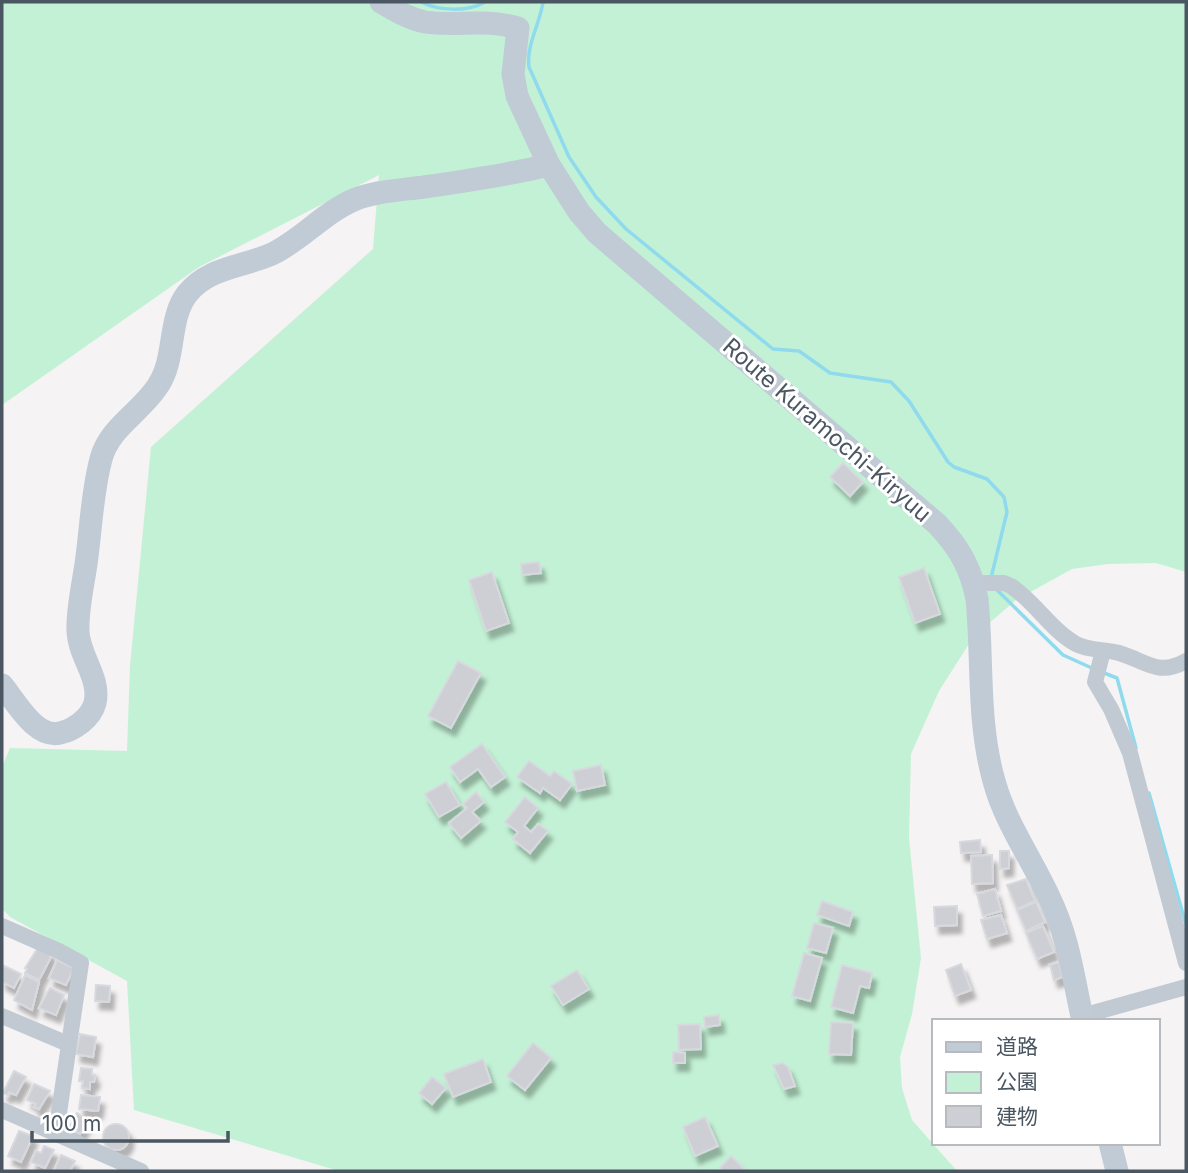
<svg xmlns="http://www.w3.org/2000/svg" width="1188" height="1173" viewBox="0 0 1188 1173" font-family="Inter,'Noto Sans JP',sans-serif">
	<defs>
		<filter id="shadow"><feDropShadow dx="4.5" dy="8" stdDeviation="2" flood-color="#0004"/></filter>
	</defs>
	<rect width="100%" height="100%" fill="#f5f3f3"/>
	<!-- green -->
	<path fill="#c3f1d5" d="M2 2H1186V572L1156 563 1108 564 1072 569 1016 600 974 636 939 691 911 754 909 838 921 958 912 1014 900 1057 902 1088 912 1120 957 1171H339L134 1110 127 981 10 917 2 909V767L10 748 127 751 130 666 151 447 373 249 379 175 199 267 2 405Z"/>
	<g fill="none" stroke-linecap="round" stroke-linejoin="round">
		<!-- stream -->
		<g stroke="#90daee" stroke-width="3.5">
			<path d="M421 2C439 11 468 12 485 2"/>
			<path d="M543 2C540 24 526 45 529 67L569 157 596 197 626 229 773 349 799 351 830 373 891 382 909 401 948 462 954 467 987 479 1004 497 1007 512 991 578"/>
			<path d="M995 588 1063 655 1094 669"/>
			<path d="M1104 673 1117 678 1136 748"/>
			<path d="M1149 793 1186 925"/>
		</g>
	</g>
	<!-- building -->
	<g fill="#cdcfd5" stroke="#d7d9de" stroke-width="2" filter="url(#shadow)">
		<path d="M843 463 863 482 850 496 830 477Z"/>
		<path d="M539 562 541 573 522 575 521 564Z"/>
		<path d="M924 568 940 614 915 623 899 577Z"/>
		<path d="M492 572 509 623 486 631 469 580Z"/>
		<path d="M458 661 481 673 451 728 428 716Z"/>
		<path d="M482 744 505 777 491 787 478 769 460 782 450 767Z"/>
		<path d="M529 761 550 776 554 771 572 784 560 800 543 788 540 793 517 777Z"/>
		<path d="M601 765 605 785 577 791 573 771Z"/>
		<path d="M446 782 460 805 439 817 425 794Z"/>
		<path d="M476 792 484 802 472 812 481 821 461 838 449 823 467 808 463 804Z"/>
		<path d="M525 797 538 808 524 826 531 832 538 824 548 831 530 853 513 839 518 832 505 822Z"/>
		<path d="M980 840 981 852 961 853 960 842Z"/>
		<path d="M1000 851H1009V868L1000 869Z"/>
		<path d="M992 855 993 883 972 884 971 856Z"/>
		<path d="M1026 879 1035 901 1017 909 1007 885Z"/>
		<path d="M995 889 1001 911 983 916 977 894Z"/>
		<path d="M822 901 853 912 849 926 817 915Z"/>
		<path d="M1036 902 1045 922 1026 931 1017 910Z"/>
		<path d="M957 906V925L935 926 934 907Z"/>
		<path d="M1001 915 1007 933 987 939 981 920Z"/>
		<path d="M814 923 833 928 826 953 807 948Z"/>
		<path d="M1043 926 1054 952 1037 959 1026 933Z"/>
		<path d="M39 946 51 952 50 959 39 980 25 973 27 969 25 968Z"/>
		<path d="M804 953 822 958 810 1001 792 996Z"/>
		<path d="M57 960 74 968 66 985 49 978Z"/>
		<path d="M1059 962 1062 977 1054 980 1050 965Z"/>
		<path d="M961 964 971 990 955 996 946 970Z"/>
		<path d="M2 965 21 974 14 988 2 982Z"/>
		<path d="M842 965 872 973 869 988 860 986 853 1013 831 1007Z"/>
		<path d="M577 970 589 989 563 1005 551 986Z"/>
		<path d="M25 975 39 982 32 1010 14 1000Z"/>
		<path d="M96 985 110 986 109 1002 95 1001Z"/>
		<path d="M50 988 64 995 56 1015 39 1008Z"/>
		<path d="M719 1015 720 1025 705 1027 704 1017Z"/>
		<path d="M831 1022 853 1023 851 1055 829 1054Z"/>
		<path d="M700 1024 701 1049 679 1050 678 1025Z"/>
		<path d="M80 1034 96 1037 93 1057 76 1054Z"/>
		<path d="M533 1043 551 1058 525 1090 507 1076Z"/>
		<path d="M673 1052 685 1053V1063H673Z"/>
		<path d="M483 1059 491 1082 453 1097 444 1074Z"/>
		<path d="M783 1063 788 1067 795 1086 784 1089 773 1065Z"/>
		<path d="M81 1068 92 1069V1075H95L94 1082H90V1089L82 1088 83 1081H79Z"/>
		<path d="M14 1071 26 1077 16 1095 9 1092 8 1095 3 1093Z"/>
		<path d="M432 1077 446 1088 432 1104 419 1093Z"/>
		<path d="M34 1084 50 1091 39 1109 34 1107 36 1104 27 1100Z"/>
		<path d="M81 1095 100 1097 98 1111 79 1109Z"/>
		<path d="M77 1113 88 1120 80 1134 69 1128Z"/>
		<path d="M705 1117 718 1146 695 1156 683 1127Z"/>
		<circle cx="116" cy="1137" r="13"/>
		<path d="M19 1131 33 1136 21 1162 8 1156Z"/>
		<path d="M44 1146 54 1150 45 1168 31 1162 36 1151 41 1153Z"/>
		<path d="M61 1155 75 1161 70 1171H54Z"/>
		<path d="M731 1156 746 1171H723L720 1168Z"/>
	</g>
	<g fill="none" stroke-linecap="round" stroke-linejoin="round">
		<!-- street -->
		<g stroke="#c1cad2" stroke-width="16">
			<path d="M973 583H1004L1011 586C1035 602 1051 630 1076 644 1089 651 1105 649 1119 653 1146 661 1158 677 1186 661"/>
			<path d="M1103 651 1095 682 1111 709 1130 753 1186 963"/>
			<path d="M2 926 59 951 81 963 56 1133"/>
			<path d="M2 1016 68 1044"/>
			<path d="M1082 1016 1186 987"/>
			<path d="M2 1110 141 1171"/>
		</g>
		<!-- secondary -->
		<g stroke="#c1cbd6" stroke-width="23">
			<path d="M381 2C395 10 409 19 425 22 458 27 483 18 518 28L513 74 517 96 549 165 579 212 597 233 937 524C959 547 971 568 977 599 983 660 977 721 994 781 1005 822 1031 858 1049 897 1069 938 1073 977 1083 1021"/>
			<path d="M2 685C15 700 35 739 60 733 74 730 91 718 95 703 101 679 79 656 78 632 77 610 83 585 86 564 91 529 92 492 101 459 109 427 143 411 159 384 176 357 168 319 187 294 208 267 243 267 272 254 303 239 324 212 356 199 377 191 402 190 424 187 466 181 508 175 549 165"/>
			<path d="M1110 1143 1117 1171"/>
		</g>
	</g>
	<g text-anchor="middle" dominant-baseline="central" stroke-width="6" stroke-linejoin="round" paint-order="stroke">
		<!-- street labels -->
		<g font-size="23" fill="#4a5661" stroke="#fff">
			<text transform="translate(827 430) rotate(41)">Route Kuramochi-Kiryuu</text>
		</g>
	</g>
	<!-- border -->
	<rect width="1188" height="1173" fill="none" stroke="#4a5661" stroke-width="7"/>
	<!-- legend -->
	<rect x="932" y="1019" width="228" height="126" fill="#ffffff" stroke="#b7bbc0" stroke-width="2"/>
	<rect x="946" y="1042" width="35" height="10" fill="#c1cbd6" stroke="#b7bbc0" stroke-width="2"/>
	<text x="996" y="1054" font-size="21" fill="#4a5661">道路</text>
	<rect x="946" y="1072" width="35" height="21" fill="#c3f1d5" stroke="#b7bbc0" stroke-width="2"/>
	<text x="996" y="1089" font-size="21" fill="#4a5661">公園</text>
	<rect x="946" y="1106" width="35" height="21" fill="#cdcfd5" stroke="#b7bbc0" stroke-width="2"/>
	<text x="996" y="1124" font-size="21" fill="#4a5661">建物</text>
	<!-- scale -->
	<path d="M32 1131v10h196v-10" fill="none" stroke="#4a5661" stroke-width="3.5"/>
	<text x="42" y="1131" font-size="21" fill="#4a5661" stroke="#ffffff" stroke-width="5" paint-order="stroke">100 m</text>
</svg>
